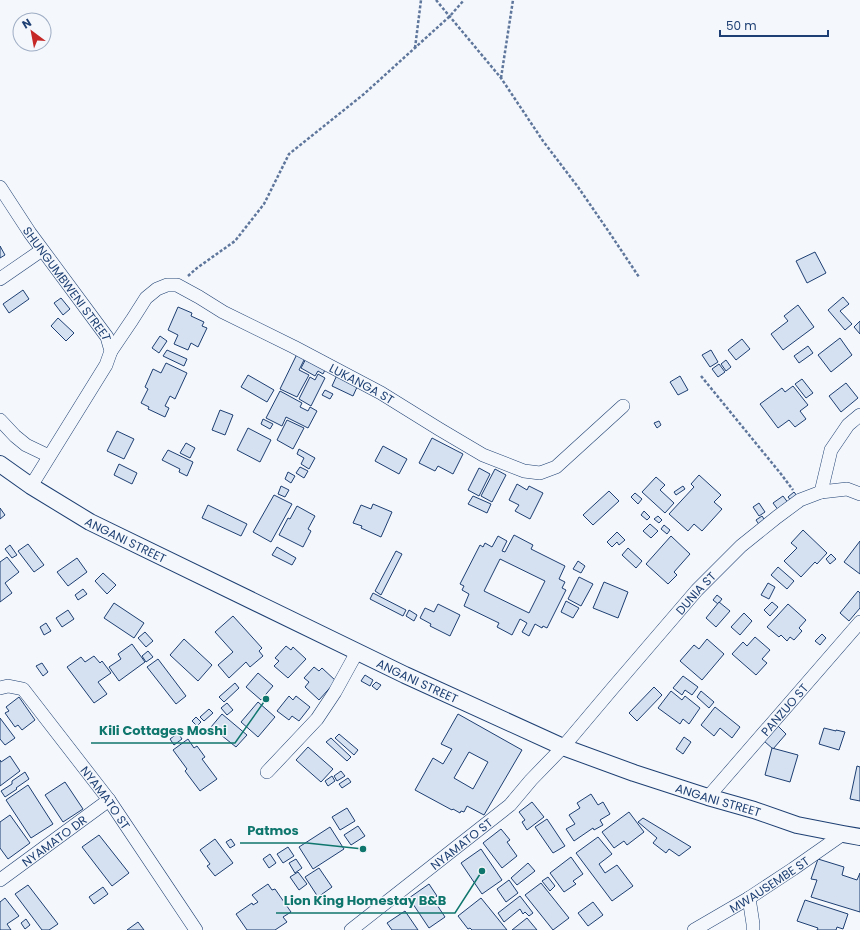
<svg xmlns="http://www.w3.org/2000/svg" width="860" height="930" viewBox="0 0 860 930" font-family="Poppins,sans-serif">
	<rect width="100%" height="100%" fill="#f4f7fb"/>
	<!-- building -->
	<g fill="#d5e0f0" stroke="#1d3f73" fill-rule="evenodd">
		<path d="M0 246 5 255 0 258Z"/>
		<path d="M815 252 826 273 807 283 796 261Z"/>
		<path d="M23 290 29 299 9 313 3 304Z"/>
		<path d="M843 297 849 304 840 311 852 324 845 330 828 310Z"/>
		<path d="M61 298 70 309 63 315 54 303Z"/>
		<path d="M798 305 814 327 783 350 771 334 788 321 784 316Z"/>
		<path d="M178 307 192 313 191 316 204 322 202 326 207 328 198 347 191 343 188 350 174 344 178 335 168 330Z"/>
		<path d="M58 318 74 333 66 341 51 326Z"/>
		<path d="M860 321V334L854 327Z"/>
		<path d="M160 336 167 341 159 353 152 348Z"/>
		<path d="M840 338 852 355 831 372 818 355Z"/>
		<path d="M742 339 750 349 736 360 728 350Z"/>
		<path d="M808 346 813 353 799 363 794 356Z"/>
		<path d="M167 350 187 359 184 366 163 356Z"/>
		<path d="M711 350 718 362 710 367 702 355Z"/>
		<path d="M298 352 306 356 299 370 309 375 297 397 280 389Z"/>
		<path d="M308 355 327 366 323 374 318 371 315 376 301 368Z"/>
		<path d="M726 360 731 367 726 371 721 364Z"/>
		<path d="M166 363 187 373 175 399 170 396 165 406 169 408 165 417 148 409 149 407 141 403 148 389 145 387 153 369 161 373Z"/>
		<path d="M719 364 725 372 718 377 712 369Z"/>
		<path d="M318 374 325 378 311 406 299 399 310 377 315 380Z"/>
		<path d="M248 375 274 390 267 402 241 387Z"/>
		<path d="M337 375 358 385 353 396 332 386Z"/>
		<path d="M680 376 688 390 678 395 670 382Z"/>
		<path d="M802 379 813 393 806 398 795 384Z"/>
		<path d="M846 383 858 398 841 412 829 396Z"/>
		<path d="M793 386 808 405 800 411 806 419 795 427 789 420 778 428 760 404 782 388 785 392Z"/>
		<path d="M325 390 333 394 330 399 322 395Z"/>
		<path d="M280 391 302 403 300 407 308 411 310 407 317 411 308 428 286 417 282 426 266 418Z"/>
		<path d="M220 410 233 415 225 435 212 430Z"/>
		<path d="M263 419 273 424 270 429 261 424Z"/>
		<path d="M287 420 304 428 293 449 277 440Z"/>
		<path d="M659 421 661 425 657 428 654 423Z"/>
		<path d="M248 428 271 440 260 462 237 450Z"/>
		<path d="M117 431 134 439 124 459 107 451Z"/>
		<path d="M432 438 463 454 453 474 438 466 435 471 419 463Z"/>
		<path d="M186 443 195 448 190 458 180 453Z"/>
		<path d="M383 446 407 459 399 474 375 461Z"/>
		<path d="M299 449 315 458 309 469 301 464 304 458 297 454Z"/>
		<path d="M168 450 193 462 187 476 179 472 180 469 162 460Z"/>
		<path d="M119 464 137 473 132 484 114 475Z"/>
		<path d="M300 467 308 471 304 478 296 473Z"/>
		<path d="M479 468 490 474 479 496 468 490Z"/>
		<path d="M495 469 506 475 492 502 481 496Z"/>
		<path d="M288 472 295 476 291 483 285 479Z"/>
		<path d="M699 475 721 495 714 502 722 509 702 531 694 524 688 531 669 514 694 487 691 484Z"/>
		<path d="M656 477 665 485 660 490 674 503 665 513 642 492Z"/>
		<path d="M517 484 527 490 529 486 543 493 530 519 515 511 519 505 509 500Z"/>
		<path d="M281 486 289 490 285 497 278 494Z"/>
		<path d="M683 486 685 489 676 495 674 492Z"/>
		<path d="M609 491 619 501 593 525 583 515Z"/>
		<path d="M794 492 798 497 792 502 788 497Z"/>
		<path d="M635 493 642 499 638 504 631 497Z"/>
		<path d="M274 495 292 504 271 542 253 532Z"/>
		<path d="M473 496 491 504 487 513 468 504Z"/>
		<path d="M783 496 789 504 779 511 773 503Z"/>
		<path d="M759 503 765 512 759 516 753 507Z"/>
		<path d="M373 504 392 512 381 537 361 528 362 526 353 523 361 505 371 509Z"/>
		<path d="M208 505 247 524 241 536 202 518Z"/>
		<path d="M297 506 315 516 308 529 311 531 303 547 279 535 288 518 290 519Z"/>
		<path d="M0 508 5 515 0 519Z"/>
		<path d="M644 511 650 517 647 520 641 515Z"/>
		<path d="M658 516 662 520 659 523 654 519Z"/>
		<path d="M762 516 766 522 760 526 756 520Z"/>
		<path d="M650 524 658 531 651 538 643 531Z"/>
		<path d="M664 525 670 530 667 534 661 529Z"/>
		<path d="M803 530 827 553 817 564 815 562 801 577 784 561 797 548 791 543Z"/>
		<path d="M617 532 625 540 619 545 617 542 612 547 607 542Z"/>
		<path d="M514 535 533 545 531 549 565 566 559 579 565 582 562 588 566 590 547 628 543 626 542 628 535 624 529 636 522 632 527 623 520 619 512 635 497 627 499 623 464 606 469 594 462 590 464 586 460 584 480 545 483 547 485 543 492 547 498 536 507 541 502 551 505 552ZM500 559 545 581 529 613 484 591Z"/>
		<path d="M671 536 690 554 674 572 677 575 668 584 646 564Z"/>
		<path d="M860 541V574L844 562Z"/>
		<path d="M28 544 44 565 34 572 18 551Z"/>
		<path d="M10 545 17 555 12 558 5 549Z"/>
		<path d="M277 547 296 558 292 565 272 555Z"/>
		<path d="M628 548 642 561 636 568 622 555Z"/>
		<path d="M396 551 402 554 381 595 375 591Z"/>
		<path d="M831 554 836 559 830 564 826 559Z"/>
		<path d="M7 557 19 572 5 583 12 593 0 602V562Z"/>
		<path d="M77 558 87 572 68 586 57 572Z"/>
		<path d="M578 561 585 566 581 573 573 569Z"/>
		<path d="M778 567 794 581 787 589 771 575Z"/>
		<path d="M103 573 116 585 107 594 95 581Z"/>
		<path d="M579 577 593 584 581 606 568 599Z"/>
		<path d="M604 582 628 592 618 618 593 608Z"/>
		<path d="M768 583 775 587 769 599 761 595Z"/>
		<path d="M83 589 87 594 78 600 75 595Z"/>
		<path d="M858 591 860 593V608L849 621 840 613Z"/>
		<path d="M373 593 406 610 403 616 370 599Z"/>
		<path d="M717 595 722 599 718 604 713 600Z"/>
		<path d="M566 601 579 608 573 618 561 612Z"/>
		<path d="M719 602 730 611 716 627 706 618Z"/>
		<path d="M772 602 778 607 770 616 764 610Z"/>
		<path d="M114 603 144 623 134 638 104 618Z"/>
		<path d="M438 604 460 615 450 636 430 626 431 624 420 618 425 608 434 612Z"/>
		<path d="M788 604 806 620 799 628 802 631 794 640 790 637 787 641 781 635 779 637 767 627Z"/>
		<path d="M68 610 74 619 62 627 56 618Z"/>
		<path d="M409 610 417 615 414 621 406 616Z"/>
		<path d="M744 613 752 621 740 635 731 627Z"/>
		<path d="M233 616 262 648 259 651 263 656 250 667 246 662 229 678 218 665 233 652 215 632Z"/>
		<path d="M46 623 51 631 44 635 40 627Z"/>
		<path d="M145 632 153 641 146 647 138 638Z"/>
		<path d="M822 634 826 638 820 645 815 641Z"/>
		<path d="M755 637 770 650 762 659 767 663 756 675 732 654 743 642 747 646Z"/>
		<path d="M184 639 212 665 198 681 170 655Z"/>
		<path d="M707 639 724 654 702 680 680 661 694 645 699 649Z"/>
		<path d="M132 644 145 662 119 681 109 667 121 659 118 654Z"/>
		<path d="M286 646 291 650 293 647 306 659 288 678 274 666 279 661 275 658Z"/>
		<path d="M148 651 153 657 146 662 142 656Z"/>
		<path d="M94 656 100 663 102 661 111 673 98 682 107 694 94 703 67 667 81 657 85 662Z"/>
		<path d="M158 659 186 696 176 704 147 667Z"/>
		<path d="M42 663 48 672 43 676 36 666Z"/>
		<path d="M314 667 319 671 322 668 336 681 319 700 305 687 309 682 304 678Z"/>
		<path d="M258 673 273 686 261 700 246 687Z"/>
		<path d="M365 675 373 680 370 686 361 681Z"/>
		<path d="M683 676 698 687 692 695 685 690 682 695 673 688Z"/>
		<path d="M376 682 381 685 377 690 372 686Z"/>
		<path d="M235 683 239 688 224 702 219 697Z"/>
		<path d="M654 687 662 695 637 721 629 713Z"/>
		<path d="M671 691 682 700 685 696 700 708 689 724 683 719 680 724 658 708Z"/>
		<path d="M701 691 714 702 709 708 697 697Z"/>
		<path d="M289 696 293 700 296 696 310 707 299 721 292 716 289 720 277 711Z"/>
		<path d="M19 697 35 720 22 730 18 725 15 727 5 713 9 711 6 707Z"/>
		<path d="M258 702 275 717 258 737 241 722Z"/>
		<path d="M227 703 233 710 227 715 221 708Z"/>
		<path d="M715 707 740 727 732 738 720 728 714 736 701 725Z"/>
		<path d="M209 709 213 713 204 721 200 717Z"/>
		<path d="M222 714 247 735 236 747 211 727Z"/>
		<path d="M458 714 522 750 484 815 467 806 464 812 461 811 460 813 453 809 452 810 415 790 433 758 443 764 452 749 441 744ZM469 752 488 762 473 789 454 778Z"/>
		<path d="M196 717 201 722 197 726 192 721Z"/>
		<path d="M0 718 15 738 5 745 0 739Z"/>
		<path d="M778 726 786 734 773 749 764 741Z"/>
		<path d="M824 728 836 731V730L845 732 839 750 819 744Z"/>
		<path d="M178 733 182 739 174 745 170 739Z"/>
		<path d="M339 734 358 750 354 755 335 738Z"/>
		<path d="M684 737 691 742 683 754 676 749Z"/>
		<path d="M331 738 351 757 347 761 326 742Z"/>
		<path d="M188 739 194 748 197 746 205 757 202 759 217 779 200 791 185 771 187 769 173 750Z"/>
		<path d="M308 747 333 769 321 782 296 760Z"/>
		<path d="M772 748 798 755 790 782 765 775Z"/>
		<path d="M10 756 20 771 0 786V760L1 762Z"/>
		<path d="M857 766 860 767V801L850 799Z"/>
		<path d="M341 771 345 776 337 781 334 776Z"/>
		<path d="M25 772 29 779 16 788 17 789 5 797 1 791 12 784V781Z"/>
		<path d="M332 776 335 781 328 786 325 781Z"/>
		<path d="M348 778 351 782 342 788 339 784Z"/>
		<path d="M65 782 83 809 63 822 45 795Z"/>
		<path d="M28 785 53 824 31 838 6 800Z"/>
		<path d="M591 794 598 805 603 802 610 814 600 820 603 825 594 830 593 828 574 841 566 829 575 824 569 815 580 808 577 803Z"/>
		<path d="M532 802 544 817 527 830 522 822 525 820 519 812Z"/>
		<path d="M347 808 355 821 340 830 332 817Z"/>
		<path d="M629 812 644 832 627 845 624 841 614 848 602 832Z"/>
		<path d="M10 815 30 843 8 859 0 848V822Z"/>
		<path d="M643 818 691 847 679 856 669 849 666 853 653 843 657 838 638 822Z"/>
		<path d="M547 819 565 846 553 853 535 827Z"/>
		<path d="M358 826 365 836 351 845 344 835Z"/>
		<path d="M330 827 344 849 313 869 299 847Z"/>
		<path d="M501 829 510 840 507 842 517 856 502 868 483 843Z"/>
		<path d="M99 835 129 873 112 886 82 847Z"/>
		<path d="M598 837 612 854 599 864 605 873 617 865 633 886 612 901 576 853Z"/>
		<path d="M215 839 233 863 215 876 207 866 210 864 200 850Z"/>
		<path d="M231 839 235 845 230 848 226 842Z"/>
		<path d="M288 847 294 856 283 863 277 854Z"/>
		<path d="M481 849 502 880 482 894 461 863Z"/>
		<path d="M270 854 276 863 269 868 263 859Z"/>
		<path d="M571 857 583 874 573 881 576 884 564 892 550 873Z"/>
		<path d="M296 859 302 868 295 873 289 863Z"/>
		<path d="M818 859 844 867 842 875 857 880 860 873V912L811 897 817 880 811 879Z"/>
		<path d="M528 863 535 871 517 885 511 878Z"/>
		<path d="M319 868 332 887 318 897 305 877Z"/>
		<path d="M298 872 307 884 299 890 290 877Z"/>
		<path d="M548 877 555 886 550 891 542 881Z"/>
		<path d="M509 880 518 893 506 902 497 889Z"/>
		<path d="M541 883 569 918 553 930 525 895Z"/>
		<path d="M268 884 272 890 275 889 291 912 283 917 287 922 275 930H247L236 914 252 903 253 905 258 902 252 895Z"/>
		<path d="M429 884 437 896 433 899 445 917 429 928 409 898Z"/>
		<path d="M28 885 58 924 49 930H42L15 894Z"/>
		<path d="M103 887 108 894 94 904 89 897Z"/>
		<path d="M520 896 533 913 529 916 525 912 523 914 520 909 504 922 498 913Z"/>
		<path d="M5 898 19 916 7 924 11 930H0V902Z"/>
		<path d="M481 898 507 930H472L470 928 468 929 458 916Z"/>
		<path d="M805 900 848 914 843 929 837 927 836 930H817L818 928 797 921Z"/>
		<path d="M593 902 603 915 588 926 578 913Z"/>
		<path d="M405 911 418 930H392L387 923Z"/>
		<path d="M527 918 537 930H512Z"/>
		<path d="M26 919 30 925 25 929 21 923Z"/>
		<path d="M138 922 144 930H127Z"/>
	</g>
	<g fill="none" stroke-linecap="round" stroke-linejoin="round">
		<defs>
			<g id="minor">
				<path id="s1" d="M0 187 30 233 107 337 111 351 106 365 31 486"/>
				<path d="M0 279 42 250"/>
				<path id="s2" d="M111 351 132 320 146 298 157 289 167 285H177L199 297 223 312 294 347 381 393 439 429 483 455 524 471 540 473 556 467 623 406"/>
				<path d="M0 420 15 436 26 445 49 456"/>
				<path d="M821 492 831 450 848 425 860 415"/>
				<path id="s3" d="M0 688 8 686 23 689 109 800 196 930"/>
				<path d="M267 772 317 719 335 692 357 652"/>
				<path id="s4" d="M708 797 860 622"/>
				<path id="s5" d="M0 880 109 800"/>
				<path d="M749 898 753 924V930"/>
				<path id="s6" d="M351 930 510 805 531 780 563 747 612 689 697 590 741 546 777 517 800 500 821 492 847 489 860 494"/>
				<path id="s7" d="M694 930 749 898 793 869 843 834"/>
			</g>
			<g id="tertiary">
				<path id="s8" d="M0 464 31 486 90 522 405 675 563 747 634 773 708 797 754 810 797 825 843 834 860 837"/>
			</g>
		</defs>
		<!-- minor casing -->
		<use href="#minor" stroke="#1d3f73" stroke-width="14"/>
		<!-- tertiary casing -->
		<use href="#tertiary" stroke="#1d3f73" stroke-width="18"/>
		<!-- path -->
		<g stroke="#5e769c" stroke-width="2.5" stroke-dasharray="3 2" stroke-linecap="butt">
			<path d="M436 0 501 78 543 141 578 187 609 232 639 277"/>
			<path d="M415 48 421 0"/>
			<path d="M501 78 513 0"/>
			<path d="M188 276 197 268 235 241 264 204 289 154 364 94 450 16 464 0"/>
			<path d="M701 376 781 474 793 490"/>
		</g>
		<!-- minor -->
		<use href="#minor" stroke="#f4f7fb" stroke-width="13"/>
		<!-- tertiary -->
		<use href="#tertiary" stroke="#f4f7fb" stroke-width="16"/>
	</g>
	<g text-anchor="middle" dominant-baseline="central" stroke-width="3" stroke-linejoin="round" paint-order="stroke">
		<!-- street labels -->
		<g font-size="12" fill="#1d3f73" stroke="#f4f7fb">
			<text stroke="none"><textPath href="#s1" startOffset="118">SHUNGUMBWENI STREET</textPath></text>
			<text stroke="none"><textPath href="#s2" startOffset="308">LUKANGA ST</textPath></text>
			<text stroke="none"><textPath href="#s8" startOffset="147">ANGANI STREET</textPath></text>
			<text stroke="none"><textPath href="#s6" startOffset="484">DUNIA ST</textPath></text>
			<text stroke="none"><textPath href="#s8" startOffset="471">ANGANI STREET</textPath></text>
			<text stroke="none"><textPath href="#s4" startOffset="116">PANZUO ST</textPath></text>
			<text stroke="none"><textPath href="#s3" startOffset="160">NYAMATO ST</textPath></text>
			<text stroke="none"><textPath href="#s8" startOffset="795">ANGANI STREET</textPath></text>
			<text stroke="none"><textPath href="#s5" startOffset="67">NYAMATO DR</textPath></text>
			<text stroke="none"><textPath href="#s6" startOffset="140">NYAMATO ST</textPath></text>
			<text stroke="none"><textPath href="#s7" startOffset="88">MWAUSEMBE ST</textPath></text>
		</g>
	</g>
	<!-- callouts -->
	<path fill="none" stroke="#0f766e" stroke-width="1.5" d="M266 699L235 743H91M363 849L307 843H240M482 871L455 913H276"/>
	<g fill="#0f766e" stroke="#f4f7fb" stroke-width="1.5">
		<circle cx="266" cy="699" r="4"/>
		<circle cx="363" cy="849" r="4"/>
		<circle cx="482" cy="871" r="4"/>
	</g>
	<g font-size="13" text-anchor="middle" font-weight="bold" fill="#0f766e" stroke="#f4f7fb" stroke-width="3" stroke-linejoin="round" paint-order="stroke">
		<text x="163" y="735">Kili Cottages Moshi</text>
		<text x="273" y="835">Patmos</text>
		<text x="365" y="905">Lion King Homestay B&amp;B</text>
	</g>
	<!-- north arrow -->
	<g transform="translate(32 32) rotate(328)"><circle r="19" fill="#f4f7fb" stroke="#9eadc5"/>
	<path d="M0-3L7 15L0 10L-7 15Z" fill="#c62828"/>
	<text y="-6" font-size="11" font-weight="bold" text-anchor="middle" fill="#1d3f73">N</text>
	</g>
	<!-- scale -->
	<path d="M720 30v6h108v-6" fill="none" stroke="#1d3f73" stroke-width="2"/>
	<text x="726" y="30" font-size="12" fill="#1d3f73" stroke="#f4f7fb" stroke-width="3" paint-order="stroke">50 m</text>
</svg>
